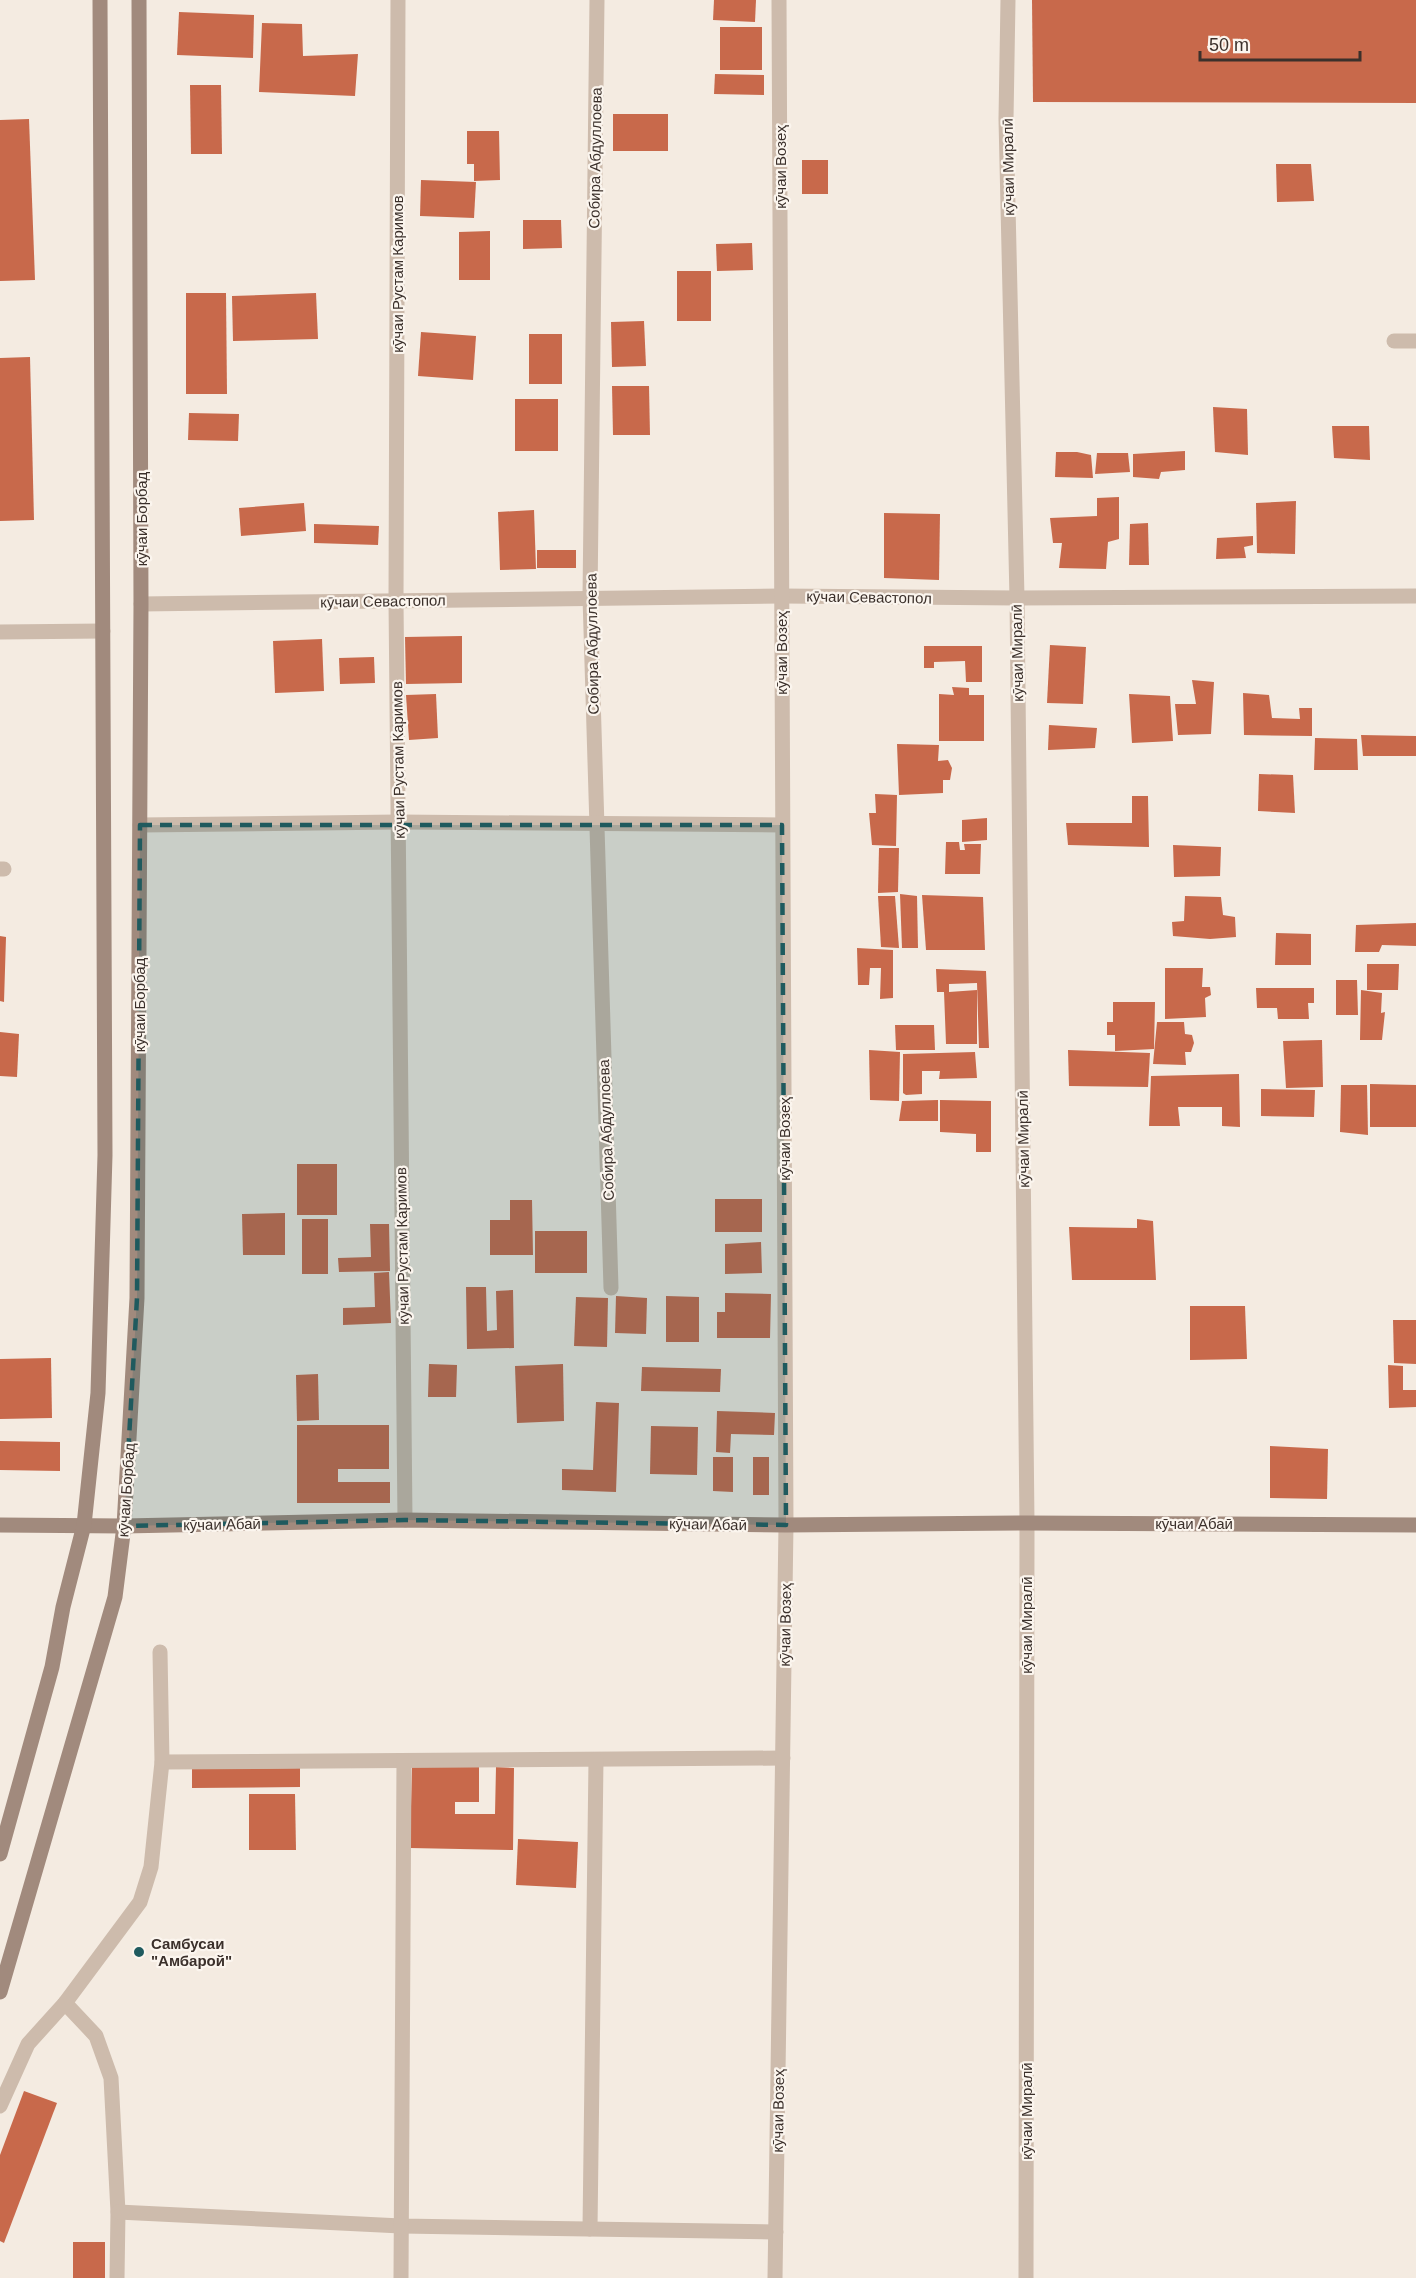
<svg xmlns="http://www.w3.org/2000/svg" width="1416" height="2278" viewBox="0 0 1416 2278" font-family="Helvetica,sans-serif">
	<rect width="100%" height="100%" fill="#f4ebe1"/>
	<!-- building -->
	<g fill="#c8694b">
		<path d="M714 0H756L755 22 713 20Z"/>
		<path d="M1032 0H1416V103L1033 102Z"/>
		<path d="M179 12 254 15 253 58 177 55Z"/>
		<path d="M262 23 302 24 303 56 358 54 355 96 259 92Z"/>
		<rect x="720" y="27" width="42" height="43"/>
		<path d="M715 74 764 75V95L714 94Z"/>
		<path d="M190 85H221L222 154H191Z"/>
		<rect x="613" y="114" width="55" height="37"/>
		<path d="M29 119 35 280 0 281V120Z"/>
		<path d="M467 131H499L500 180 474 181V164H467Z"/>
		<rect x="802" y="160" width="26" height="34"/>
		<path d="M1276 164H1311L1314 201 1277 202Z"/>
		<path d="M421 180 476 182 474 218 420 216Z"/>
		<path d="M523 220H561L562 248 523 249Z"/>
		<path d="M490 231V280H459V232Z"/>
		<path d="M752 243 753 270 717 271 716 244Z"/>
		<rect x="677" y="271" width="34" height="50"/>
		<path d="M186 293H226L227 394H186Z"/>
		<path d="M316 293 318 339 233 341 232 296Z"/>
		<path d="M644 321 646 366 612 367 611 322Z"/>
		<path d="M421 332 476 336 473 380 418 376Z"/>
		<rect x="529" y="334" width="33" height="50"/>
		<path d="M30 357 34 520 0 521V358Z"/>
		<path d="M612 386H649L650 435H613Z"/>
		<rect x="515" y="399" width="43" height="52"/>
		<path d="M1213 407 1247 409 1248 455 1215 452Z"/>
		<path d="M189 413 239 414 238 441 188 440Z"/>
		<path d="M1332 426H1369L1370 460 1334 458Z"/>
		<path d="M1185 451V470L1161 472 1159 479 1133 477V454Z"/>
		<path d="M1056 452H1077L1091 455 1093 478 1055 477Z"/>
		<path d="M1097 453H1128L1130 472 1095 474Z"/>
		<path d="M1119 497V539L1108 542 1106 569 1059 568 1062 543H1053L1050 518 1097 516V498Z"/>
		<path d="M1296 501 1295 554 1257 553 1256 503Z"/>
		<path d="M304 503 306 531 241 536 239 508Z"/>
		<path d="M534 510 536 569 500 570 498 512Z"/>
		<path d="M884 513 940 514 939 580 884 578Z"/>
		<path d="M1148 523 1149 565H1129L1130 524Z"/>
		<path d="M314 524 379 526 378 545 314 543Z"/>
		<path d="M1253 536V545L1244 547 1246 558 1216 559 1217 538Z"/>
		<rect x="537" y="550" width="39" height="18"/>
		<path d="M462 636V683L406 684 405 637Z"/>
		<path d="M322 639 324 691 275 693 273 641Z"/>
		<path d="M1050 645 1086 647 1083 704 1047 703Z"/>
		<path d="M924 646H982V682H966L965 661 934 662V668H924Z"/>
		<path d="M374 657 375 683 340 684 339 658Z"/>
		<path d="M1192 680 1214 682 1211 734 1178 735 1175 704H1196Z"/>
		<path d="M952 687 969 688V695H984V741H939V694L954 695Z"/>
		<path d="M1243 693 1269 695 1272 718 1300 719 1299 708H1312V736L1244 735Z"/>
		<path d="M436 694 438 738 409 740 406 695Z"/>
		<path d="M1129 694 1170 696 1173 741 1132 743Z"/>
		<path d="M1049 725 1097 728 1095 748 1048 750Z"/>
		<path d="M1361 735 1416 736V756H1363Z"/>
		<path d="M1315 738 1357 739 1358 770H1314Z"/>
		<path d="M897 744 939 745 938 761 948 760 952 768 950 780H943V793L899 795Z"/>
		<path d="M1259 774 1293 775 1295 813 1258 811Z"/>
		<path d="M875 794 897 795 896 846 872 845 869 813H876Z"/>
		<path d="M1132 796H1148L1149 847 1068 845 1066 823H1132Z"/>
		<path d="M987 818V840L962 842V820Z"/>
		<path d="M946 842H959L960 850H965L964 844H981L980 874H945Z"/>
		<path d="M1173 845 1221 847 1220 876 1174 877Z"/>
		<path d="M879 848H899L898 892 878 893Z"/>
		<path d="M900 894 917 896 918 948H902Z"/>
		<path d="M922 895 983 897 985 950H926Z"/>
		<path d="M878 896H895L899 948 881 947Z"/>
		<path d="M1185 896 1221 897 1223 915 1235 917 1236 937 1210 939 1173 936 1172 922 1184 921Z"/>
		<path d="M1416 923V946L1382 945 1379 952H1355L1356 925Z"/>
		<path d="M1276 933 1311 934V965H1275Z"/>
		<path d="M0 936 6 937 4 1002 0 1001Z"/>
		<path d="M857 948 893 950V998L880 999 881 968H870L869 985H858Z"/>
		<path d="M1367 964H1399L1398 990H1367Z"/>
		<path d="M1165 968H1203L1202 987H1210L1211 995 1205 998 1206 1017 1165 1019Z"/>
		<path d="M936 969 986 971 989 1048H979L977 983 949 984V992L977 990V1044H946L944 992H937Z"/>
		<path d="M1336 980H1357L1358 1015H1336Z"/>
		<path d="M1256 988H1314V1003H1308L1309 1019H1278L1277 1008H1257Z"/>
		<path d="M1361 990 1382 993 1381 1013 1385 1012 1382 1040H1360Z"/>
		<path d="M1113 1002H1155L1154 1049 1115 1051V1035H1107V1022H1113Z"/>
		<path d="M1157 1022H1184L1185 1034 1192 1035 1194 1043 1191 1052H1185L1186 1065 1153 1064Z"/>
		<path d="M895 1025H934L935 1050H896Z"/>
		<path d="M0 1032 19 1034 17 1077 0 1076Z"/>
		<path d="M1322 1040 1323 1087 1286 1088 1283 1041Z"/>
		<path d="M869 1050 900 1052 899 1101 870 1100Z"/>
		<path d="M1068 1050 1150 1053 1148 1087 1069 1086Z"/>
		<path d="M975 1052 977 1078 939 1079 940 1071H922V1094L906 1095 903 1093V1054Z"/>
		<path d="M1239 1074 1240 1127 1222 1126V1107H1178L1180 1126H1149L1151 1076Z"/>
		<path d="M1370 1084 1416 1085V1127H1370Z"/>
		<path d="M1341 1085H1367L1368 1135 1340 1132Z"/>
		<path d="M1261 1089 1315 1090 1314 1117 1261 1116Z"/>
		<path d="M938 1100V1121H899L902 1101Z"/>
		<path d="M940 1100 991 1101V1152H976V1134L940 1132Z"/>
		<rect x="297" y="1164" width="40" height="51"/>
		<rect x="715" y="1199" width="47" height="33"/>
		<path d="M510 1200H532L533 1255H490V1220H510Z"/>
		<path d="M285 1213V1255H243L242 1214Z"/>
		<rect x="302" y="1219" width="26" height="55"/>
		<path d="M1137 1219 1153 1221 1156 1280H1072L1069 1227 1137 1228Z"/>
		<path d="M370 1224H389L390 1271 339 1272 338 1258 371 1257Z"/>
		<rect x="535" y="1231" width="52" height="42"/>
		<path d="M761 1242 762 1273 725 1274V1244Z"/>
		<path d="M389 1272 391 1323 343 1325V1308L375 1307 374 1273Z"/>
		<path d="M466 1287H486L487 1331 497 1330 496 1291 513 1290 514 1348 467 1349Z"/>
		<path d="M725 1293 771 1294 770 1338H717V1312H725Z"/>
		<path d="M616 1296 647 1298 646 1334 615 1333Z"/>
		<path d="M666 1296 699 1297V1342H666Z"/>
		<path d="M576 1297 608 1298 607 1347 574 1346Z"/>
		<path d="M1190 1306H1245L1247 1359 1190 1360Z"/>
		<path d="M1393 1320H1416V1364L1394 1363Z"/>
		<path d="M51 1358 52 1418 0 1419V1359Z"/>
		<path d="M429 1364 457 1365 456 1397H428Z"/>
		<path d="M563 1364 564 1421 517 1423 515 1366Z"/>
		<path d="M1388 1365 1403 1366V1390H1416V1407L1389 1408Z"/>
		<path d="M642 1367 721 1369 720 1392 641 1391Z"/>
		<path d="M318 1374 319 1420 297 1421 296 1375Z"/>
		<path d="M596 1402 619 1403 616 1492 562 1490V1469L593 1470Z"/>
		<path d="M717 1411 775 1413 774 1435 731 1434 730 1453 716 1452Z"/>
		<path d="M297 1425H389V1469H338V1482H390V1503H297Z"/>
		<path d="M651 1426 698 1427 697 1475 650 1474Z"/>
		<path d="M0 1441 60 1442V1471L0 1470Z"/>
		<path d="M1270 1446 1328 1449 1327 1499 1270 1498Z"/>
		<path d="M713 1457H733V1492L713 1491Z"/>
		<rect x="753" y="1457" width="16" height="38"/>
		<path d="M412 1765 479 1766V1802H455V1814H495L496 1767 514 1768 513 1850 410 1848Z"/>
		<path d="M300 1768V1787L192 1788V1769Z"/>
		<path d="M249 1794H295L296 1850H249Z"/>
		<path d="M518 1839 578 1842 576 1888 516 1885Z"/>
		<path d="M24 2091 57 2103 4 2243 0 2241V2155Z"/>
		<rect x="73" y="2242" width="32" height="36"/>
	</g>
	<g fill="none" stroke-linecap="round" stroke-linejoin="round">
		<!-- street -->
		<g stroke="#cdbbac" stroke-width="15">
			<path d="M398 0 396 601 405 1520"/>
			<path d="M597 0 590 597 611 1288"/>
			<path d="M1008 0 1006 119 1017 598 1027 1523 1026 2278"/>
			<path d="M1394 341H1416"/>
			<path d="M141 604 781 596 1017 598 1416 596"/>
			<path d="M0 632 103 631"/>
			<path d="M140 825 398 822 782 825"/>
			<path d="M0 869H4"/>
			<path d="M162 1762 783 1758"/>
			<path d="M65 2003 96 2036 111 2078 118 2212 117 2278"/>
			<path d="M0 2106 28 2044 65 2003 140 1902 151 1867 162 1762 160 1652"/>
			<path d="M118 2212 401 2226 776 2232"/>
			<path d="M590 2229 596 1760"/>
			<path d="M401 2278 404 1761"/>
			<path d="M775 2278 786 1525 779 0"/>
		</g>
		<!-- secondary -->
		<g stroke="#a18a7d" stroke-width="15">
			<path d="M0 1525 124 1526 405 1520 786 1525 1027 1523 1416 1525"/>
			<path d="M0 1854 52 1667 63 1607 84 1525 98 1393 105 1155 100 0"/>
			<path d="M0 1992 115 1597 124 1526 137 1298 141 604 139 0"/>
		</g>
	</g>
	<!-- marked area -->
	<path fill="#1f5a5e" fill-opacity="0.2" stroke="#1f5a5e" stroke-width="4.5" stroke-dasharray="12 8" stroke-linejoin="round" d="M140 825H782L786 1525 405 1520 124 1526 137 1298Z"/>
	<!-- markers -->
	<circle fill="#1f5a5e" stroke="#fbf5ee" stroke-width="2" cx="139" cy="1952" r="6"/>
	<g text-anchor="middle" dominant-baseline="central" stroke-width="4.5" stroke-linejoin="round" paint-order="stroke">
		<!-- street labels -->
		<g font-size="15" fill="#3b302b" stroke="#fbf5ee">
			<text transform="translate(595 158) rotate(-89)">Собира Абдуллоева</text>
			<text transform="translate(780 167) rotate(-90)">кӯчаи Возеҳ</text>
			<text transform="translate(1008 167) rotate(-91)">кӯчаи Миралӣ</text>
			<text transform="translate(397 274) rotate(-90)">кӯчаи Рустам Каримов</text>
			<text transform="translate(141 519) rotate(-90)">кӯчаи Борбад</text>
			<text transform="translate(869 597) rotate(1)">кӯчаи Севастопол</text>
			<text transform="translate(383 601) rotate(-1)">кӯчаи Севастопол</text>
			<text transform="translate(592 644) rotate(-91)">Собира Абдуллоева</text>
			<text transform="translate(781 653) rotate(-90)">кӯчаи Возеҳ</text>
			<text transform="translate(1017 653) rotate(-91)">кӯчаи Миралӣ</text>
			<text transform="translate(398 760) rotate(-91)">кӯчаи Рустам Каримов</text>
			<text transform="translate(139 1005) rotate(-90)">кӯчаи Борбад</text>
			<text transform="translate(606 1130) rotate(-92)">Собира Абдуллоева</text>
			<text transform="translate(784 1139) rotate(-90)">кӯчаи Возеҳ</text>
			<text transform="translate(1023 1139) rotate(-91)">кӯчаи Миралӣ</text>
			<text transform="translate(402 1246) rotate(-91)">кӯчаи Рустам Каримов</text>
			<text transform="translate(126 1490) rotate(-86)">кӯчаи Борбад</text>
			<text x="1194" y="1523">кӯчаи Абаӣ</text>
			<text transform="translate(222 1524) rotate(-1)">кӯчаи Абаӣ</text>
			<text transform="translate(708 1524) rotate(1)">кӯчаи Абаӣ</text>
			<text transform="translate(785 1625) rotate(-89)">кӯчаи Возеҳ</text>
			<text transform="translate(1026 1625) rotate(-90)">кӯчаи Миралӣ</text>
			<text transform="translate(778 2111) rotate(-89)">кӯчаи Возеҳ</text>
			<text transform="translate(1026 2111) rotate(-90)">кӯчаи Миралӣ</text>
		</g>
		<!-- poi labels -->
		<g font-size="15" font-weight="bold" fill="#3b302b" stroke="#fbf5ee" text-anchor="start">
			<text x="151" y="1943">Самбусаи<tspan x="151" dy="17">"Амбарой"</tspan></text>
		</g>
	</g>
	<!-- scale -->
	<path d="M1200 51v9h160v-9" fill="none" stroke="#3b302b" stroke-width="3"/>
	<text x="1209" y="51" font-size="18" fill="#3b302b" stroke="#fbf5ee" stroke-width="4.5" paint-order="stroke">50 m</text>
</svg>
